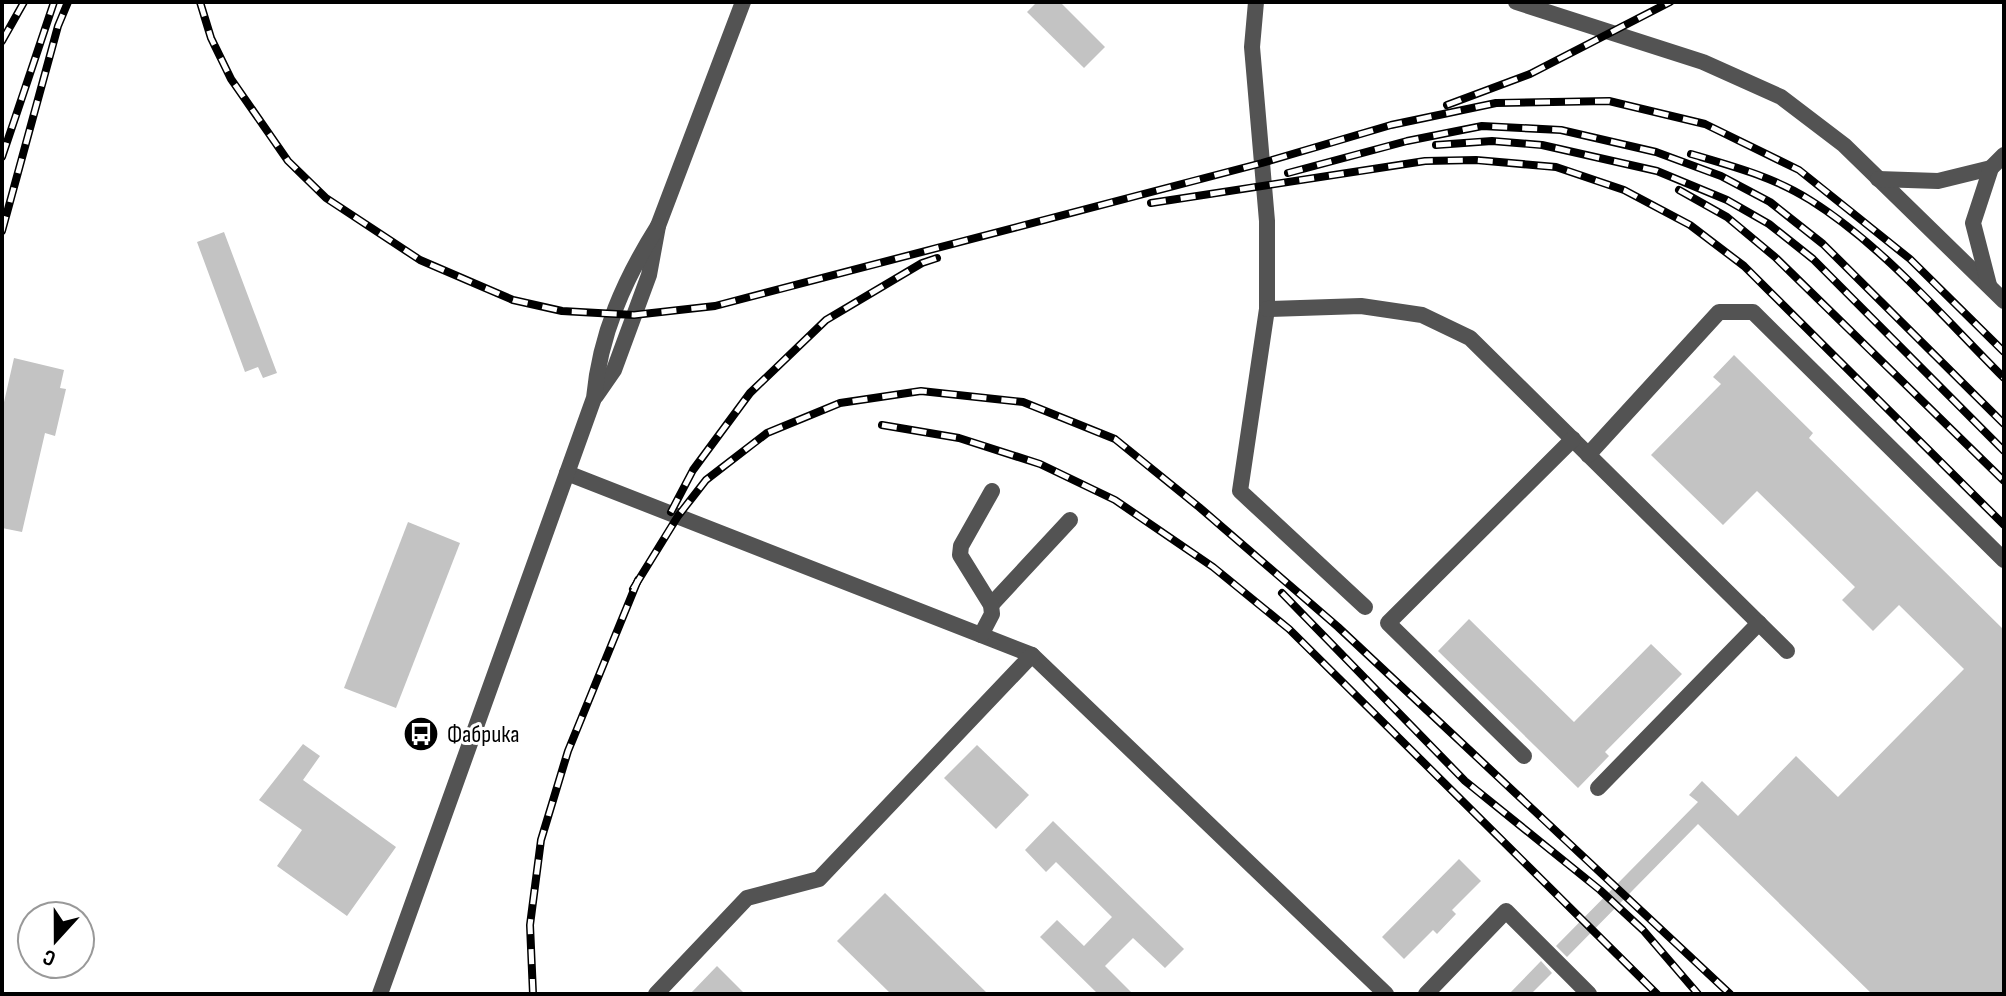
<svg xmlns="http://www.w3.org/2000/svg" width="2006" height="996" viewBox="0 0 2006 996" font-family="'Sofia Sans Condensed',sans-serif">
	<rect width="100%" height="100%" fill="#fff"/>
	<!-- building -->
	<g fill="#c3c3c3">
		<path d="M1037 2H1060L1105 47 1084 68 1027 12Z"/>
		<path d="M224 232 277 373 263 378 258 367 245 372 197 242Z"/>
		<path d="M1734 355 1813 433 1809 438 2004 630V994H1872L1698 824 1567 957 1556 946 1698 802 1689 795 1702 781 1738 816 1796 756 1838 797 1964 669 1899 605 1873 631 1842 600 1855 587 1757 491 1723 525 1651 455 1721 384 1713 377Z"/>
		<path d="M14 358 64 370 60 388 66 389 55 436 45 433 22 532 2 528V411Z"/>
		<path d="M408 522 460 543 396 708 344 688Z"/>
		<path d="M1469 619 1574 722 1651 644 1682 674 1605 752 1609 756 1578 788 1438 651Z"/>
		<path d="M303 744 320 756 303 780 396 847 347 916 277 866 302 830 259 800Z"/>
		<path d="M977 745 1029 795 996 829 944 778Z"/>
		<path d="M1053 821 1184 949 1165 968 1133 938 1105 966 1133 994H1098L1040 937 1057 920 1084 946 1112 917 1056 862 1046 872 1025 850Z"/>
		<path d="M1459 859 1481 881 1452 910 1456 914 1437 934 1433 930 1404 959 1382 937Z"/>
		<path d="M885 893 988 994H891L837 941Z"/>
		<path d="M1541 961 1552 973 1531 994H1509Z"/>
		<path d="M717 966 745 994H690Z"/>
	</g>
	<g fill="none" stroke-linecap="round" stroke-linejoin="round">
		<!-- minor -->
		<g stroke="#535353" stroke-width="16">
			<path d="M1256 2 1252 47 1267 221V309L1240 491 1365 607"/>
			<path d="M1516 2 1703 62 1781 97 1844 145 2004 301"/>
			<path d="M1878 179 1938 181 1991 168"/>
			<path d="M1989 285 1973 223 1991 168 2004 155"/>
			<path d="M1267 309 1361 306 1422 315 1470 338 1787 651"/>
			<path d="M596 396 614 370 649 275 658 226 743 2"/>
			<path d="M1588 455 1719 312H1753L2004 560"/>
			<path d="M567 473 1032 655 1386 994"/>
			<path d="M991 605 1070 520"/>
			<path d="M981 635 992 614 991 605 960 555 961 546 992 491"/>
			<path d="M1524 756 1388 623 1573 439"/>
			<path d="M1598 788 1759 623"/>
			<path d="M380 994 594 398C600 334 624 280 658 226"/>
			<path d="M656 994 747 898 819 879 1032 655"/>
			<path d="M1426 994 1506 911 1589 994"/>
		</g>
		<defs>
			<g id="rail">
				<path d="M200 2 211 38 231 79 288 161 326 198 420 260 513 300 562 311 634 315 715 306 1262 163 1391 125 1496 103 1609 101 1705 124 1799 170 1910 259 2004 352"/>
				<path d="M2 41 24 2"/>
				<path d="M1447 105 1530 74 1670 2"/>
				<path d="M1436 145 1492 141 1542 145 1657 171 1727 200 1769 224 1813 259 2004 451"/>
				<path d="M1691 154C1732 166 1774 177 1810 200 1882 245 1944 318 2004 378"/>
				<path d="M2 157 54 2"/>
				<path d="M1288 173 1407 141 1482 126 1561 130 1656 152 1721 176 1770 202 1823 244 2004 424"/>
				<path d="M1679 190 1727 217 1775 257 2004 481"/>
				<path d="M1151 203 1425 161 1476 160 1556 167 1624 190 1690 225 1744 266 2004 525"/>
				<path d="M2 231 58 26 68 2"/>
				<path d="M882 425 959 438 1040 464 1115 500 1213 567 1289 629 1657 994"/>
				<path d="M671 512 693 470 750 393 826 320 922 263 937 258"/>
				<path d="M633 589 678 516 706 480 767 433 840 403 921 391 1023 402 1115 439 1199 507 1338 627 1730 994"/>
				<path d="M1282 593 1465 781 1600 890 1643 930 1698 994"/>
				<path d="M533 994 530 925 541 840 568 751 638 580"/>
			</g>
		</defs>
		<!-- rail casing -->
		<use href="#rail" stroke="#000" stroke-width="8"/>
		<!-- rail -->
		<use href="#rail" stroke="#fff" stroke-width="5" stroke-dasharray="15" stroke-linecap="butt"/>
	</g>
	<!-- icons -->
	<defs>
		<symbol id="bus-disc" viewBox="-11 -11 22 22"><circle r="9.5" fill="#000" stroke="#fff"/><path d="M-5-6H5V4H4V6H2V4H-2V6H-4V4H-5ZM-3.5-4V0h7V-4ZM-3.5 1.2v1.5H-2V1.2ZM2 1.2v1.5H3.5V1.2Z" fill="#fff"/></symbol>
	</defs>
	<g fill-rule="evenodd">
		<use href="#bus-disc" x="401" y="714" width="40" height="40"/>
	</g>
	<g text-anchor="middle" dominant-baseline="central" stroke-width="6" stroke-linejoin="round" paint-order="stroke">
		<!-- poi labels -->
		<g font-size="24" fill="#000" stroke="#fff" text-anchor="start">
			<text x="447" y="734">Фабрика</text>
		</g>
	</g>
	<!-- border -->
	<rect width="2006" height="996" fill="none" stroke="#000000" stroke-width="8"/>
	<!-- north arrow -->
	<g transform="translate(56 940) rotate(201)"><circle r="38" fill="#ffffff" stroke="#999999" stroke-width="2"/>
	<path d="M0-6L14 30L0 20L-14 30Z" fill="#000000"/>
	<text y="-12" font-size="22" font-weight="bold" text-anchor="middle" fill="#000000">С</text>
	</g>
</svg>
